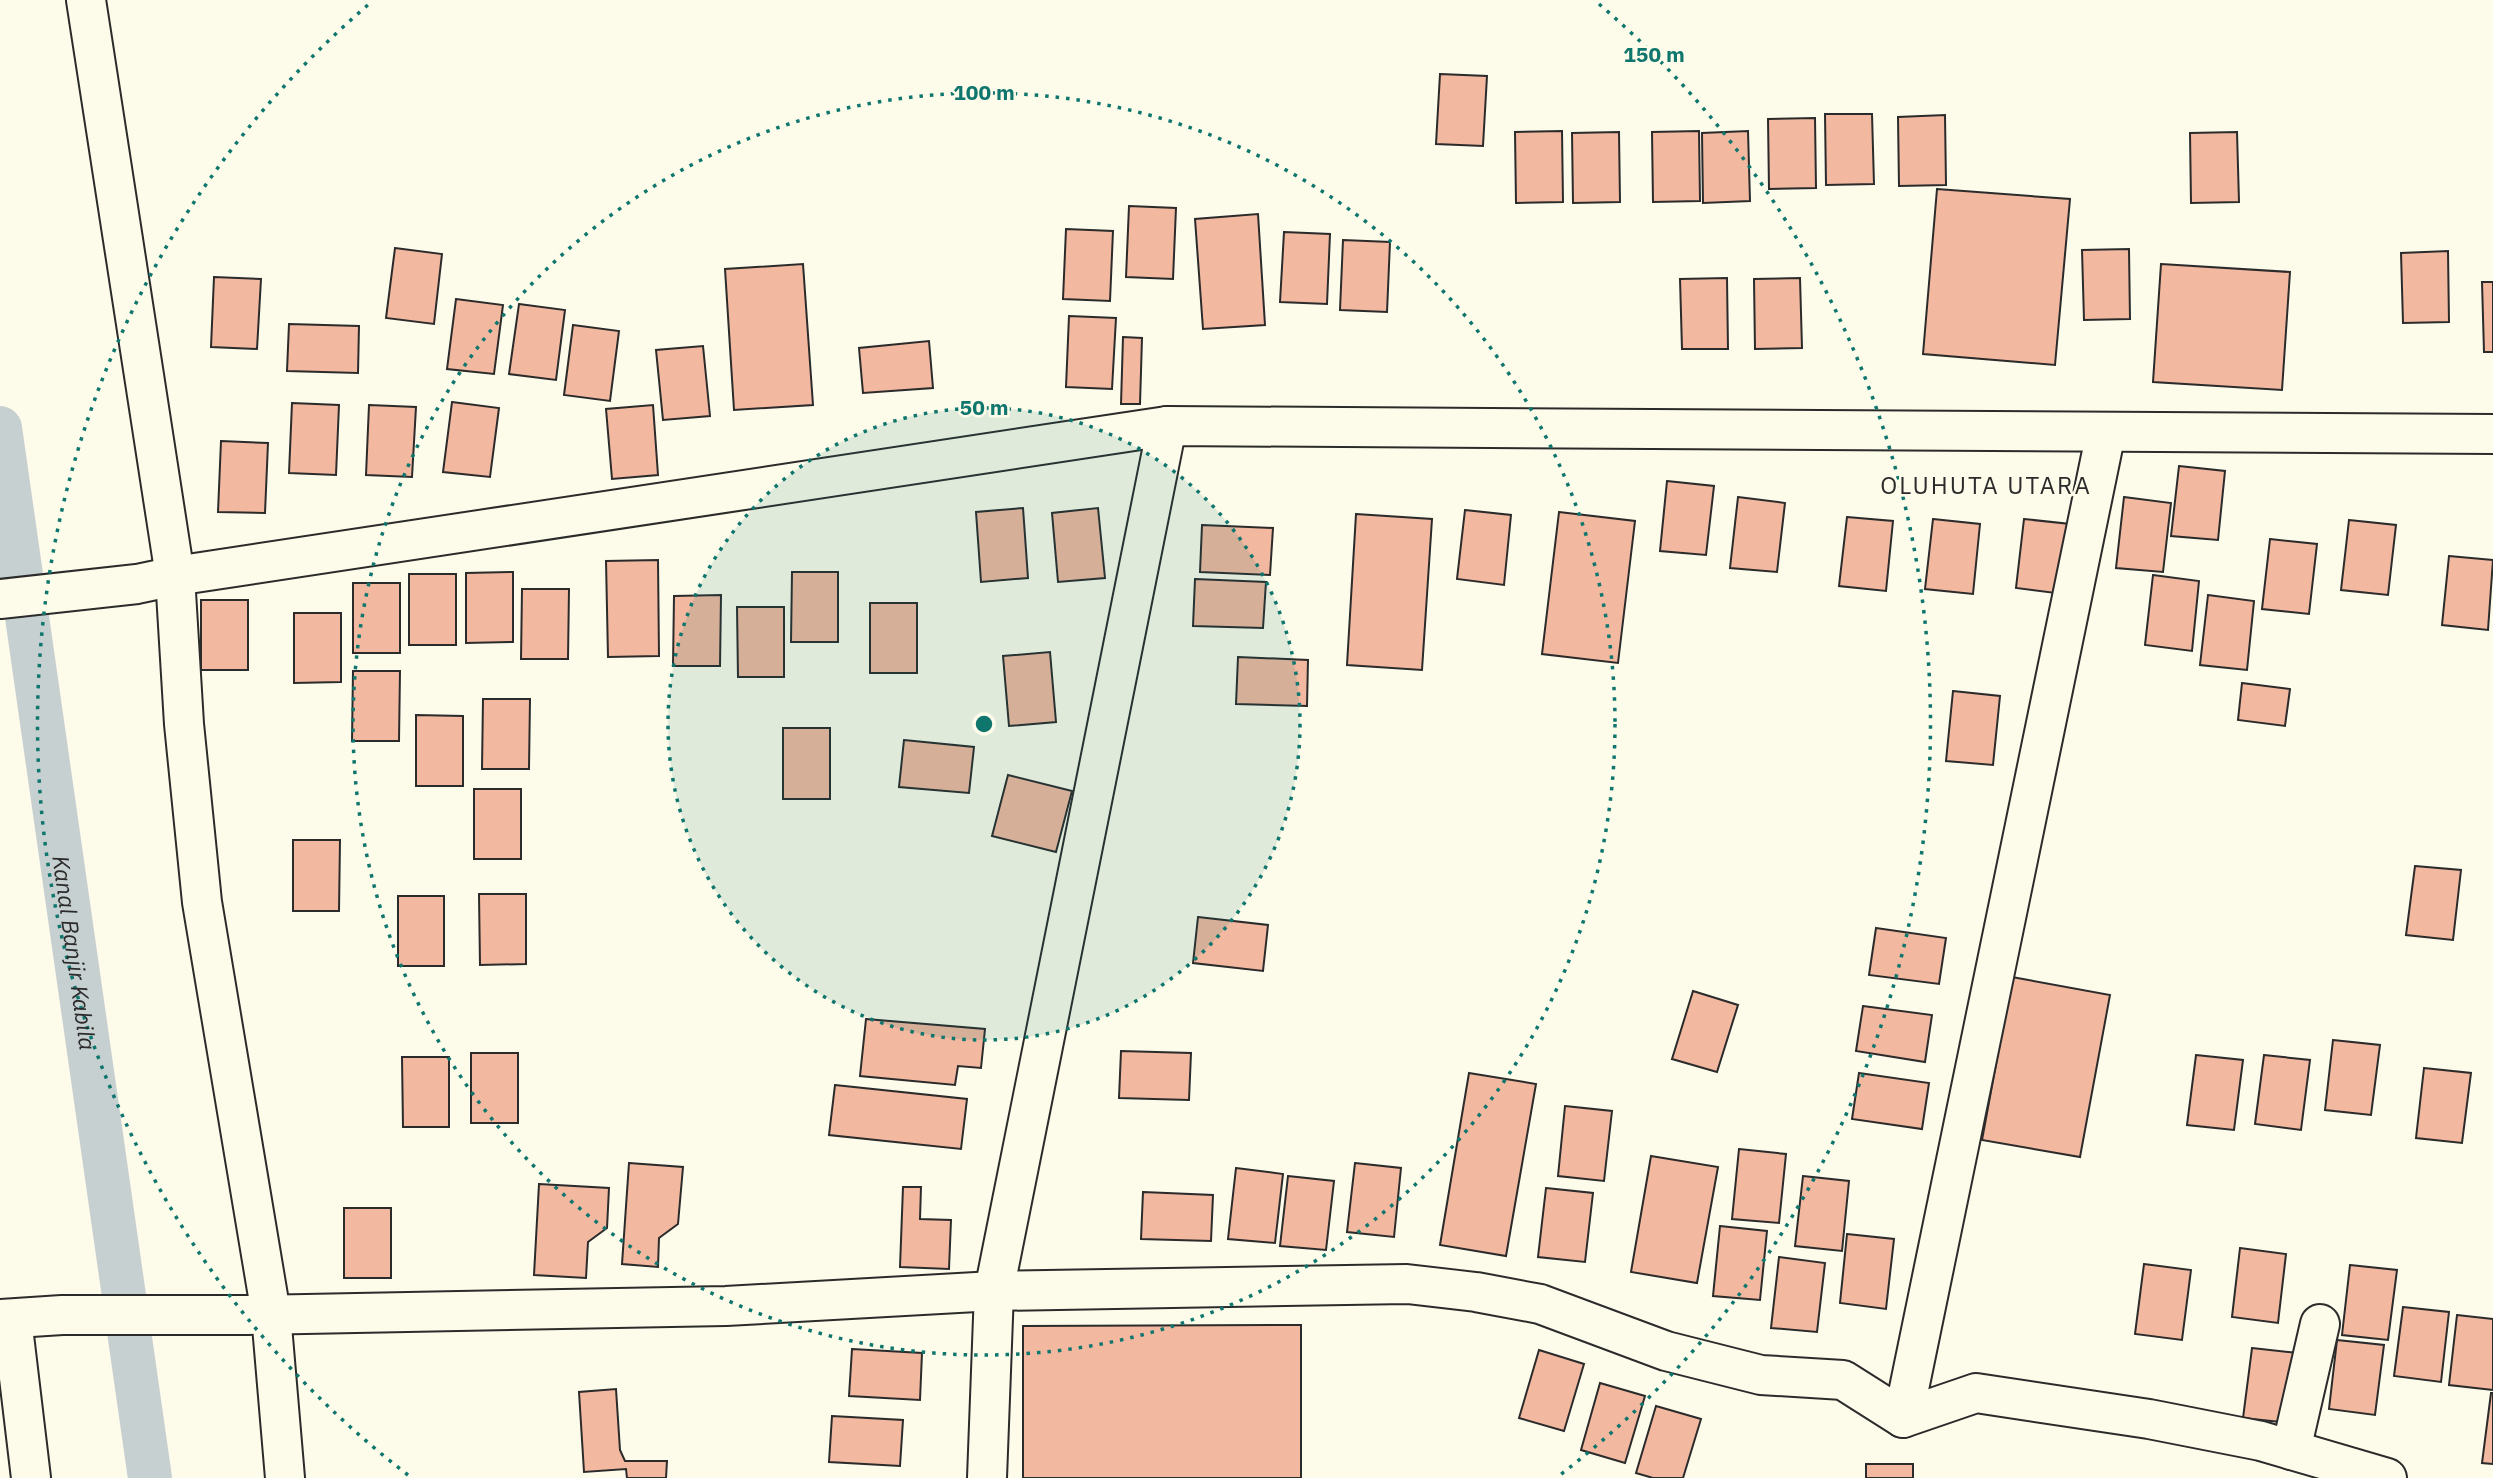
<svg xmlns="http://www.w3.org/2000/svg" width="2493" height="1478" viewBox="0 0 2493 1478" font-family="'IBM Plex Sans',sans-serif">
	<rect width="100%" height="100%" fill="#fdfbea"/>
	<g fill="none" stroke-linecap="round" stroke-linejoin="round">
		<!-- canal -->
		<path stroke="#c7d0d0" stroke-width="44" id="s1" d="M0 428 150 1478"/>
	</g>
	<!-- building -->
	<g fill="#f2b8a0" stroke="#2b2b2b" stroke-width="2">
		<path d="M1440 74 1487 76 1483 146 1436 144Z"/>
		<path d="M1825 114H1872L1874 184 1826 185Z"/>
		<path d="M1945 115 1946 185 1899 186 1898 117Z"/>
		<path d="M1815 118 1816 188 1769 189 1768 119Z"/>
		<path d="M1562 131 1563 202 1516 203 1515 132Z"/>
		<path d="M1699 131 1700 201 1653 202 1652 132Z"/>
		<path d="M1748 131 1750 201 1703 203 1702 133Z"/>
		<path d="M1619 132 1620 202 1573 203 1572 133Z"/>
		<path d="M2237 132 2239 202 2191 203 2190 133Z"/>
		<path d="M1937 189 2070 199 2055 365 1923 354Z"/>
		<path d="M1129 206 1176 208 1173 279 1126 277Z"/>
		<path d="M1258 214 1265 325 1203 329 1195 219Z"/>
		<path d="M1066 229 1113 231 1110 301 1063 299Z"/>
		<path d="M1284 232 1330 234 1327 304 1280 302Z"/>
		<path d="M1343 240 1390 242 1387 312 1340 310Z"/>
		<path d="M395 248 442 254 434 324 386 318Z"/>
		<path d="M2129 249 2130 319 2084 320 2082 250Z"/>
		<path d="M2448 251 2449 322 2403 323 2401 253Z"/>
		<path d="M803 264 813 405 734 410 725 269Z"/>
		<path d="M2161 264 2290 272 2282 390 2153 382Z"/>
		<path d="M214 277 261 279 257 349 211 347Z"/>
		<path d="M1727 278 1728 349H1682L1680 279Z"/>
		<path d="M1800 278 1802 348 1755 349 1754 279Z"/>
		<path d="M2482 282H2493V352H2484Z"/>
		<path d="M456 299 503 305 494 374 447 369Z"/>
		<path d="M519 304 565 310 556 380 509 374Z"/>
		<path d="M1069 316 1116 318 1112 389 1066 387Z"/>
		<path d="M289 324 359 326 358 373 287 371Z"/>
		<path d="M573 325 619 331 610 401 564 395Z"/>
		<path d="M1123 337 1142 338 1140 404H1121Z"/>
		<path d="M929 341 933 388 863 393 859 348Z"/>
		<path d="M703 346 710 416 663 420 656 350Z"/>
		<path d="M452 402 499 408 490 477 443 472Z"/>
		<path d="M292 403 339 405 336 475 289 473Z"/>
		<path d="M369 405 416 407 412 477 366 475Z"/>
		<path d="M653 405 658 475 612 479 606 409Z"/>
		<path d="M221 441 268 443 265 513 218 512Z"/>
		<path d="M2179 466 2225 471 2218 540 2171 536Z"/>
		<path d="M1667 481 1714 486 1706 555 1660 551Z"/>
		<path d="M1738 497 1785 503 1777 572 1730 568Z"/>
		<path d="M2124 497 2171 503 2163 572 2116 568Z"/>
		<path d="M1023 508 1028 578 981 582 976 512Z"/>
		<path d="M1098 508 1105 578 1058 582 1052 513Z"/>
		<path d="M1465 510 1511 515 1504 585 1457 579Z"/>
		<path d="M1559 512 1635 521 1618 663 1542 654Z"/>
		<path d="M1356 514 1432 519 1422 670 1347 665Z"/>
		<path d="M1847 517 1893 521 1886 591 1839 586Z"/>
		<path d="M1933 519 1980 524 1973 594 1925 589Z"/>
		<path d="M2024 519 2070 524 2063 594 2016 588Z"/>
		<path d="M2349 520 2396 525 2388 595 2341 590Z"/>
		<path d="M1202 525 1273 528 1270 575 1200 572Z"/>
		<path d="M2270 539 2317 544 2309 614 2262 609Z"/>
		<path d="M2449 556 2493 560 2488 630 2442 625Z"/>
		<path d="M658 560 659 656 608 657 606 561Z"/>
		<path d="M513 572V642L466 643V573Z"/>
		<path d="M792 572H838V642H791Z"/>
		<rect x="409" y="574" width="47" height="71"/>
		<path d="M2153 575 2199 581 2192 651 2145 645Z"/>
		<path d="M1195 579 1266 582 1263 628 1193 626Z"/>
		<rect x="353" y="583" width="47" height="70"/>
		<path d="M522 589H569L568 659H521Z"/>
		<path d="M721 595 720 666H673L674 596Z"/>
		<path d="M2208 595 2254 601 2247 670 2200 665Z"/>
		<rect x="201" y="600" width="47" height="70"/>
		<rect x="870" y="603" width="47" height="70"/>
		<path d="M737 607H784V677H738Z"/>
		<path d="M294 613H341V682L294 683Z"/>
		<path d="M1050 652 1056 722 1009 726 1003 656Z"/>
		<path d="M1238 657 1308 660 1307 706 1236 704Z"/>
		<path d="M353 671H400L399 741H352Z"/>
		<path d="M2242 683 2290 689 2285 726 2238 720Z"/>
		<path d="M1953 691 2000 696 1993 765 1946 761Z"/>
		<path d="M483 699H530L529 769H482Z"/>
		<path d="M416 715 463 716V786H416Z"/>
		<rect x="783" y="728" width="47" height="71"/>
		<path d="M904 740 974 747 969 793 899 787Z"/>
		<path d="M1008 775 1072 791 1056 852 992 836Z"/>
		<rect x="474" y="789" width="47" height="70"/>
		<path d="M293 840H340L339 911H293Z"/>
		<path d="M2415 866 2461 870 2453 940 2406 935Z"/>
		<path d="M479 894H526V964L480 965Z"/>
		<rect x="398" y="896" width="46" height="70"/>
		<path d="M1198 917 1268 925 1263 971 1193 963Z"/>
		<path d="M1876 928 1946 938 1939 984 1869 975Z"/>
		<path d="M2012 977 2110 995 2080 1157 1982 1140Z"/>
		<path d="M1693 991 1738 1005 1717 1072 1672 1059Z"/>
		<path d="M1863 1006 1932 1015 1925 1062 1856 1051Z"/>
		<path d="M866 1019 985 1029 981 1068 958 1066 955 1085 860 1076Z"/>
		<path d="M2333 1040 2380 1045 2371 1115 2325 1110Z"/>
		<path d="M1121 1051 1191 1053 1189 1100 1119 1098Z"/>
		<rect x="471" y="1053" width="47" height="70"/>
		<path d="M2196 1055 2243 1060 2234 1130 2187 1125Z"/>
		<path d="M2264 1055 2310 1060 2301 1130 2255 1124Z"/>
		<path d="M402 1057H449V1127H403Z"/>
		<path d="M2424 1068 2471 1073 2462 1143 2416 1138Z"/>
		<path d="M1469 1073 1536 1084 1506 1256 1440 1245Z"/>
		<path d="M1859 1073 1929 1083 1922 1129 1852 1119Z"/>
		<path d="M835 1085 967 1099 961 1149 829 1135Z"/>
		<path d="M1565 1106 1612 1111 1604 1181 1558 1176Z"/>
		<path d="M1739 1149 1786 1154 1779 1223 1732 1219Z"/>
		<path d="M1651 1156 1718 1167 1697 1283 1631 1272Z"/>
		<path d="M629 1163 683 1167 678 1224 659 1238 658 1267 622 1264Z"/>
		<path d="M1355 1163 1401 1168 1394 1237 1347 1232Z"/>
		<path d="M1236 1168 1283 1174 1275 1243 1228 1239Z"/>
		<path d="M1288 1176 1334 1181 1326 1250 1280 1246Z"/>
		<path d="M1803 1176 1849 1181 1842 1251 1795 1246Z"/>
		<path d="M539 1184 609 1188 607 1228 588 1242 586 1278 534 1275Z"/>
		<path d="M903 1187H921L920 1219 951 1220 949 1269 900 1267Z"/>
		<path d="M1546 1188 1593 1193 1585 1262 1538 1257Z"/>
		<path d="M1143 1192 1213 1195 1211 1241 1141 1239Z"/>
		<rect x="344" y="1208" width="47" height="70"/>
		<path d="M1720 1226 1767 1231 1760 1300 1713 1296Z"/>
		<path d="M1847 1234 1894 1239 1886 1309 1840 1303Z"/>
		<path d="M2240 1248 2286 1254 2278 1323 2232 1317Z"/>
		<path d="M1779 1257 1825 1263 1817 1332 1771 1328Z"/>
		<path d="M2144 1264 2191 1270 2182 1340 2135 1334Z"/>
		<path d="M2350 1265 2397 1270 2388 1340 2342 1335Z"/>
		<path d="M2403 1307 2449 1312 2441 1382 2394 1376Z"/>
		<path d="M2457 1315 2493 1319V1390L2449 1385Z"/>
		<path d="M1301 1325V1478H1023V1326Z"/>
		<path d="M2337 1340 2384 1345 2375 1415 2329 1409Z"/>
		<path d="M2252 1348 2298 1353 2290 1423 2243 1418Z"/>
		<path d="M852 1349 922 1353 920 1400 849 1396Z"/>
		<path d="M1539 1350 1584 1364 1564 1431 1519 1418Z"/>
		<path d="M1600 1383 1645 1396 1625 1463 1581 1450Z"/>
		<path d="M616 1389 620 1450 625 1461H667L666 1478H627L626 1469 584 1472 579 1392Z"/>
		<path d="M2491 1393H2493V1464L2482 1463Z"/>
		<path d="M1656 1406 1701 1419 1683 1478H1653L1636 1473Z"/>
		<path d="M832 1416 903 1420 900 1466 829 1462Z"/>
		<rect x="1866" y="1464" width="47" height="14"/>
	</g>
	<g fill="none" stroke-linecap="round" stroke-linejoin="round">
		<defs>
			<g id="minor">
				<path d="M86 0 175 576 184 724 202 902 271 1314 285 1478"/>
				<path d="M0 599 137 584 175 576 1167 426 2493 434"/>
				<path d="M0 1319 62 1315H248L726 1306 994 1291 1407 1284 1476 1292 1540 1304 1666 1351 1761 1375 1843 1380 1903 1418 1976 1393 2149 1419 2261 1441 2387 1478"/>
				<path d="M12 1319 31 1478"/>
				<path d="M1903 1418 2106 432"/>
				<path d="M2291 1450 2320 1324"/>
				<path d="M987 1478 994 1291 1167 426"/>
			</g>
		</defs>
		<!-- minor casing -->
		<use href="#minor" stroke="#2b2b2b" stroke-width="42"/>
		<!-- minor -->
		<use href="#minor" stroke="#fdfbea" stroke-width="38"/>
	</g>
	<!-- distance rings -->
	<circle cx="984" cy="724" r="316" fill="#0f766e" fill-opacity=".12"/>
	<g fill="none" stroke="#0f766e" stroke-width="3.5" stroke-dasharray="3.5 7">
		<circle cx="984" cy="724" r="316"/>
		<circle cx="984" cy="724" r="631"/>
		<path d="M408 1475A947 947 0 0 1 369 4M1599 4A947 947 0 0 1 1560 1475"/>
	</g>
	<g text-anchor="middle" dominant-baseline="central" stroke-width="5" stroke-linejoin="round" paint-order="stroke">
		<!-- water labels -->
		<g font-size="23" font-style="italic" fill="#2b2b2b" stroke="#fdfbea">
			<text stroke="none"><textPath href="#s1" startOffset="530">Kanal Banjir Kabila</textPath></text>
		</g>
		<!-- quarter labels -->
		<g font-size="24" letter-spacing="2" fill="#2b2b2b" stroke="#fdfbea">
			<text x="1986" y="485">OLUHUTA UTARA</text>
		</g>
	</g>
	<circle cx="984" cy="724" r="10" fill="#0f766e" stroke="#fdfbea" stroke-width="3.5"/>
	<g font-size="21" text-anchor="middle" font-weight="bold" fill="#0f766e" stroke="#fdfbea" stroke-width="5" stroke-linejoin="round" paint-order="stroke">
		<text x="1654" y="62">150 m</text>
		<text x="984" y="100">100 m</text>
		<text x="984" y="415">50 m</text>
	</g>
</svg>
